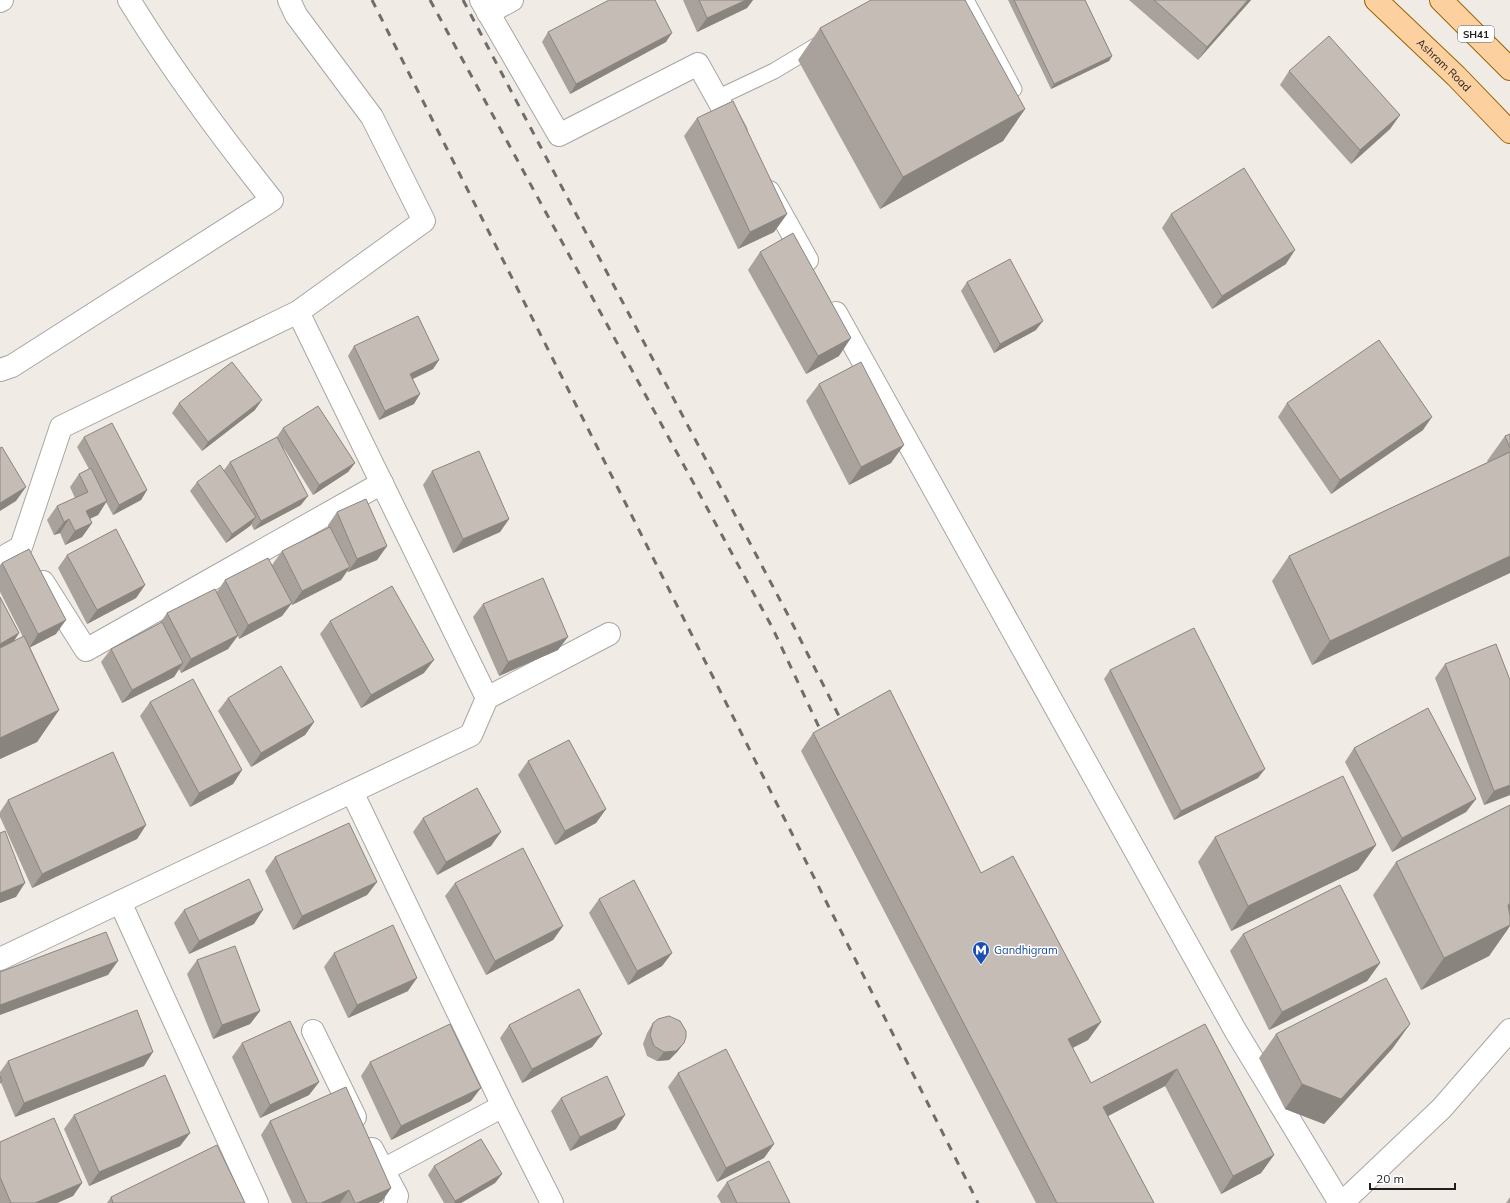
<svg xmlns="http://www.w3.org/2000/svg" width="1510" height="1203" viewBox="0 0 1510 1203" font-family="Mulish,sans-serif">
	<rect width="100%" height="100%" fill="#f0ece5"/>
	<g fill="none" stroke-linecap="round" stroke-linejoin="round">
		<defs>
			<g id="service">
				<path d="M966 0 1014 89"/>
				<path d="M717 98 774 71 819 44"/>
			</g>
			<g id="minor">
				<path d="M481 0 559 135 698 64 736 132"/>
				<path d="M0 1 2 0"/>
				<path d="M488 13 512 0"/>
				<path d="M769 192 807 260"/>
				<path d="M836 313 1235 1030 1340 1203"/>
				<path d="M0 370 12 366 272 200C221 136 172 70 129 0"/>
				<path d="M0 559 21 547 61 427 298 312 424 221 372 117 296 15 289 0"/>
				<path d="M43 582 86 650 382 483"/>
				<path d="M487 698 609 634"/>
				<path d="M352 792 503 1106 552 1203"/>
				<path d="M120 902 257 1203"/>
				<path d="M0 959 471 735 487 698 298 312"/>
				<path d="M313 1031 355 1117"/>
				<path d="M372 1149 397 1196 395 1203"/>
				<path d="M383 1170 503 1106"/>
			</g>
			<path id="tertiary" d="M1342 1203 1442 1108 1510 1030"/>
			<g id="primary">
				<path id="s1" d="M1376 0 1456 76 1510 132"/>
				<path d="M1441 0 1510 69"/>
			</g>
		</defs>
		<!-- service casing -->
		<use href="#service" stroke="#a6a6a6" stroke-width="17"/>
		<!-- minor casing -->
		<use href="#minor" stroke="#a6a6a6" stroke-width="24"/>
		<!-- tertiary casing -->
		<use href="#tertiary" stroke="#a6a6a6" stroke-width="24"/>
		<!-- primary casing -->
		<use href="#primary" stroke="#9a6200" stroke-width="24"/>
		<!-- service -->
		<use href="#service" stroke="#fff" stroke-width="15"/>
		<!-- minor -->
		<use href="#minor" stroke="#fff" stroke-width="22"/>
		<!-- tertiary -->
		<use href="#tertiary" stroke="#fff" stroke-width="22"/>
		<!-- primary -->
		<use href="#primary" stroke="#fcd09f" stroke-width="22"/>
		<!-- rail -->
		<g stroke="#6d6d6d" stroke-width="3" stroke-dasharray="8 8" stroke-linecap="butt">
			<path d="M372 0 978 1203"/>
			<path d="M430 0 772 627 825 740"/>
			<path d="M463 0 789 617 845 728"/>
		</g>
	</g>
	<!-- wall -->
	<g fill="#a9a29c">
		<path d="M683 0H753L747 8 697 32Z"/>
		<path d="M1008 0H1085L1112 56 1109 61 1051 89Z"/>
		<path d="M1129 0H1251L1198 60Z"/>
		<path d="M820 28 1025 109 1003 141 880 209 798 60Z"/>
		<path d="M548 32 666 42 570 94 542 42Z"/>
		<path d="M1289 71 1400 115 1390 129 1351 164 1280 85Z"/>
		<path d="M697 118 787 214 774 232 738 249 684 136Z"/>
		<path d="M1171 214 1286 264 1212 309 1162 228Z"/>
		<path d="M760 252 839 356 806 374 748 270Z"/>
		<path d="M967 282 1036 330 994 353 961 291Z"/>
		<path d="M354 346 439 360 433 369 413 379 414 404 379 420 348 356Z"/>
		<path d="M819 384 891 463 849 485 806 401Z"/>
		<path d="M179 403 255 410 202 451 172 413Z"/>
		<path d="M1287 403 1423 430 1331 494 1278 417Z"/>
		<path d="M283 428 355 463 348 472 313 495 283 447 301 505 254 530 251 524 250 526 226 543 190 491 197 482 224 470 230 462 276 438Z"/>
		<path d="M1510 434V573L1312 665 1272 581 1289 556 1488 462 1487 461 1505 436Z"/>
		<path d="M84 437 147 490 141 500 113 515 106 502 98 515 90 518 92 523 82 537 65 545 60 533 54 535 47 520 57 506 75 498 70 487 79 474 89 469 77 447Z"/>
		<path d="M432 471 509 519 500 532 453 553 423 485Z"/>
		<path d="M337 512 387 546 377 560 348 572 347 571 341 580 292 605 291 603 282 616 239 639 238 636 228 649 181 673 179 669 174 677 122 703 101 662 111 649 160 623 167 613 216 593 225 580 272 565 282 551 328 528V525Z"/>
		<path d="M67 555 145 585 136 598 87 624 58 568Z"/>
		<path d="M2 563 56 634 30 647 59 710 37 742 0 759V597L19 633 14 641 23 637 0 592V565Z"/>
		<path d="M483 604 558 650 499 676 473 617Z"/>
		<path d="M330 621 424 673 361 708 320 634Z"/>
		<path d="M1445 664 1510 795 1484 805 1435 678Z"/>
		<path d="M1110 670 1258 778 1174 820 1104 679Z"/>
		<path d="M228 698 314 722 305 735 251 767 218 711Z"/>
		<path d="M150 702 242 770 233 784 190 807 140 716Z"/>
		<path d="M813 733 981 873 1101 1022 1088 1040 1072 1048 1091 1083 1205 1024 1274 1155 1261 1173 1221 1194 1165 1086 1108 1116 1154 1203H1036L801 751Z"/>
		<path d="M1354 748 1476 799 1466 812 1392 852 1345 762Z"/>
		<path d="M528 761 606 809 596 823 555 845 518 775Z"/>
		<path d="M8 800 146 825 137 839 32 888 0 817V812Z"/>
		<path d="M1510 805V926L1489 956 1421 990 1373 895 1396 862Z"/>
		<path d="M423 818 491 846 437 875 413 832Z"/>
		<path d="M1215 837 1376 845 1358 870 1231 931 1198 862Z"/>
		<path d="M275 857 377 882 367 895 293 930 265 871Z"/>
		<path d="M455 883 563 926 553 940 486 975 445 896Z"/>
		<path d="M599 899 672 953 662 966 628 985 589 913Z"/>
		<path d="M184 910 254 924 189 954 174 923Z"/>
		<path d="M1243 934 1380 963 1367 981 1269 1030 1230 951Z"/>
		<path d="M334 953 408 991 348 1018 324 967Z"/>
		<path d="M197 960 260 1011 250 1024 213 1039 187 974Z"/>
		<path d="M653 1023 684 1043 677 1052 669 1060 657 1061 647 1056 643 1044 647 1033Z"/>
		<path d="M1410 1024 1392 1049 1324 1124 1285 1109 1259 1058 1276 1034Z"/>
		<path d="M509 1025 602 1034 592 1047 522 1083 500 1038Z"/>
		<path d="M242 1043 319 1082 309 1095 260 1118 232 1057Z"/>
		<path d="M8 1061 144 1066 15 1117 1 1083 0 1084V1072Z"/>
		<path d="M370 1062 471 1101 391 1140 361 1076Z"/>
		<path d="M678 1073 774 1144 764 1158 717 1182 668 1087Z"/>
		<path d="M561 1098 616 1129 570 1151 551 1111Z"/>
		<path d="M74 1115 190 1133 180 1146 89 1186 64 1129Z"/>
		<path d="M270 1121 391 1188 382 1201 378 1203H292L261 1135Z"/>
		<path d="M0 1142 82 1183 73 1196 57 1203H0Z"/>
		<path d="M434 1166 502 1174 495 1183 461 1203H444L428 1175Z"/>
		<path d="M727 1182 790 1203H721L717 1196Z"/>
		<path d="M111 1197 245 1203H107Z"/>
		<path d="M1510 1197V1203H1506Z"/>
	</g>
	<!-- shaded-wall -->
	<g fill="#8a847f">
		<path d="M746 0H753L747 8 697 32 707 18Z"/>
		<path d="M1248 0H1251L1198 60 1207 47Z"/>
		<path d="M672 33 666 42 570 94 576 84Z"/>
		<path d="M1112 56 1109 61 1051 89 1054 84Z"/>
		<path d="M1025 109 1003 141 880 209 903 177Z"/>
		<path d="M1400 115 1390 129 1351 164 1360 150Z"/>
		<path d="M787 214 774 232 738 249 750 232Z"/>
		<path d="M1295 250 1286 264 1212 309 1222 296Z"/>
		<path d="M1043 321 1036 330 994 353 1000 344Z"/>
		<path d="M851 338 839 356 806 374 818 356Z"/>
		<path d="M439 360 433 369 404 383 410 374Z"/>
		<path d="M420 394 414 404 379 420 385 411Z"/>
		<path d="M262 400 255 410 202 451 208 442Z"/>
		<path d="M1432 417 1423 430 1331 494 1340 480Z"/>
		<path d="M904 445 891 463 849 485 861 467Z"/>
		<path d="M355 463 348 472 313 495 319 485Z"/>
		<path d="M26 487 16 501 0 511V503Z"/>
		<path d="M147 490 141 500 113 515 119 505Z"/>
		<path d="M308 496 301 505 254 530 261 521Z"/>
		<path d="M107 501 98 515 77 525 86 511Z"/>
		<path d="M256 517 250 526 226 543 232 534Z"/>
		<path d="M69 519 60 533 54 535 64 522Z"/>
		<path d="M509 519 500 532 453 553 463 539Z"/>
		<path d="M92 523 82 537 65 545 75 531Z"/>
		<path d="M387 546 377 560 348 572 357 559Z"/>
		<path d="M1510 556V573L1312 665 1330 641Z"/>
		<path d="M350 567 341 580 292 605 302 591Z"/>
		<path d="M145 585 136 598 87 624 97 610Z"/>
		<path d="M292 603 282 616 239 639 248 625Z"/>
		<path d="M66 620 56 634 29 648 38 634Z"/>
		<path d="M19 633 10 647 0 652V644Z"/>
		<path d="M238 635 228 649 181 673 191 659Z"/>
		<path d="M568 637 558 650 499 676 508 662Z"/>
		<path d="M434 660 424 673 361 708 371 695Z"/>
		<path d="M183 663 174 677 122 703 132 690Z"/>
		<path d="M59 710 37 742 0 759V738Z"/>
		<path d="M314 722 305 735 251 767 261 753Z"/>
		<path d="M1265 769 1258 778 1174 820 1181 811Z"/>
		<path d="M242 770 233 784 190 807 199 793Z"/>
		<path d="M1510 785V795L1484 805 1494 791Z"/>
		<path d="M1476 799 1466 812 1392 852 1402 838Z"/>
		<path d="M606 809 596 823 555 845 565 831Z"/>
		<path d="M146 825 137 839 32 888 42 874Z"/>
		<path d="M501 832 491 846 437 875 446 862Z"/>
		<path d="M1376 845 1358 870 1231 931 1248 906Z"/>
		<path d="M377 882 367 895 293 930 302 916Z"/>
		<path d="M25 883 16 897 0 903V893Z"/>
		<path d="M1510 904V926L1489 956 1421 990 1444 958Z"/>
		<path d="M263 910 254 924 189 954 199 941Z"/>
		<path d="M563 926 553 940 486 975 495 961Z"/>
		<path d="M672 953 662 966 628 985 637 971Z"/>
		<path d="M118 961 108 975 0 1015V1005Z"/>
		<path d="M1380 963 1367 981 1269 1030 1282 1012Z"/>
		<path d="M417 978 408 991 348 1018 357 1005Z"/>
		<path d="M260 1011 250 1024 213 1039 222 1025Z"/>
		<path d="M1101 1022 1088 1040 1055 1057 1068 1039Z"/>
		<path d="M1410 1024 1392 1049 1324 1124 1285 1109 1302 1084Z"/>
		<path d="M602 1034 592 1047 522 1083 532 1069Z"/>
		<path d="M684 1043 677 1052 669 1060 657 1061 664 1052Z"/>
		<path d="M153 1052 144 1066 15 1117 24 1103Z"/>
		<path d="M1177 1069 1165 1086 1091 1125 1103 1107Z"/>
		<path d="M319 1082 309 1095 260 1118 270 1105Z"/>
		<path d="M481 1088 471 1101 391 1140 401 1126Z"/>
		<path d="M625 1115 616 1129 570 1151 580 1137Z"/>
		<path d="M190 1133 180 1146 89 1186 99 1172Z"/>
		<path d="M774 1144 764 1158 717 1182 726 1168Z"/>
		<path d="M1274 1155 1261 1173 1221 1194 1233 1176Z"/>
		<path d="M502 1174 495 1183 461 1203H454L455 1201Z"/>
		<path d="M82 1183 73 1196 57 1203H35Z"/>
		<path d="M391 1188 382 1201 378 1203H357Z"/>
		<path d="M349 1190 340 1203H321Z"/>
	</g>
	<!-- building -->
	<g fill="#c5bcb5" stroke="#8a847f">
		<path d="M609 0H655L672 33 576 84 548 32Z"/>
		<path d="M699 0H746L707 18Z"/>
		<path d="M871 0H965L1025 109 903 177 820 28Z"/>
		<path d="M1014 0H1085L1112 56 1054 84Z"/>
		<path d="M1154 0H1248L1207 47Z"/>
		<path d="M1329 36 1400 115 1360 150 1289 71Z"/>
		<path d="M733 101 787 214 750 232 697 118Z"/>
		<path d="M1244 168 1295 250 1222 296 1171 214Z"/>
		<path d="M793 233 851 338 818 356 760 252Z"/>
		<path d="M1010 259 1043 321 1000 344 967 282Z"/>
		<path d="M418 316 439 360 410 374 420 394 385 411 354 346Z"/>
		<path d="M1379 340 1432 417 1340 480 1287 403Z"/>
		<path d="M232 362 262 400 208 442 179 403Z"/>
		<path d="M861 362 904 445 861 467 819 384Z"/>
		<path d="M318 406 355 463 319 485 283 428Z"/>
		<path d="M112 423 147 490 119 505 84 437Z"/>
		<path d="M1510 434V448L1505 436Z"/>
		<path d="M277 437 308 496 261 521 230 462Z"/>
		<path d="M2 447 26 487 0 503V448Z"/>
		<path d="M479 451 509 519 463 539 432 471Z"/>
		<path d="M1510 452V556L1330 641 1289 556Z"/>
		<path d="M220 465 256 517 232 534 197 482Z"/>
		<path d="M91 468 107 501 86 511 92 523 75 531 69 519 64 522 57 506 88 492 79 474Z"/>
		<path d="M366 499 387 546 357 559 337 512Z"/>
		<path d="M330 527 350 567 302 591 282 551Z"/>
		<path d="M116 529 145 585 97 610 67 555Z"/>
		<path d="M29 549 66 620 38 634 2 563Z"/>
		<path d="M268 558 292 603 248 625 225 580Z"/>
		<path d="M543 578 568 637 508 662 483 604Z"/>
		<path d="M392 586 434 660 371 695 330 621Z"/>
		<path d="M215 589 238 635 191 659 167 613Z"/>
		<path d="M0 597 19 633 0 644Z"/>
		<path d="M162 622 183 663 132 690 111 649Z"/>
		<path d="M1194 628 1265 769 1181 811 1110 670Z"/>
		<path d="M24 636 59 710 0 738V648Z"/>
		<path d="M1496 644 1510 680V785L1494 791 1445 664Z"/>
		<path d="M281 666 314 722 261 753 228 698Z"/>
		<path d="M193 679 242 770 199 793 150 702Z"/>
		<path d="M890 690 981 873 1013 856 1101 1022 1068 1039 1091 1083 1205 1024 1274 1155 1233 1176 1177 1069 1103 1107 1154 1203H1057L813 733Z"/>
		<path d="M1428 708 1476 799 1402 838 1354 748Z"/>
		<path d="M569 740 606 809 565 831 528 761Z"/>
		<path d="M113 752 146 825 42 874 8 800Z"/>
		<path d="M1343 776 1376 845 1248 906 1215 837Z"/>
		<path d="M477 788 501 832 446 862 423 818Z"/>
		<path d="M1510 805V904L1508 905 1510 916V925L1444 958 1396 862Z"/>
		<path d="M349 823 377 882 302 916 275 857Z"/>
		<path d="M5 831 25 883 0 893V833Z"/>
		<path d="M523 848 563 926 495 961 455 883Z"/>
		<path d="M249 879 263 910 199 941 184 910Z"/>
		<path d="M634 880 672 953 637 971 599 899Z"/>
		<path d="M1340 885 1380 963 1282 1012 1243 934Z"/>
		<path d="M393 925 417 978 357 1005 334 953Z"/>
		<path d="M106 932 118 961 0 1005V972Z"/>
		<path d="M235 946 260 1011 222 1025 197 960Z"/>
		<path d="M1386 978 1410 1024 1341 1099 1302 1084 1276 1034Z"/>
		<path d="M579 989 602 1034 532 1069 509 1025Z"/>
		<path d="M137 1010 153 1052 24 1103 8 1061Z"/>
		<path d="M669 1016 680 1021 686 1031V1037L684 1043 676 1051 664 1052 654 1046 650 1035 653 1023 658 1019Z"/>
		<path d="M290 1021 319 1082 270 1105 242 1043Z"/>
		<path d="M450 1024 481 1088 401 1126 370 1062Z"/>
		<path d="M726 1049 774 1144 726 1168 678 1073Z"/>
		<path d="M165 1075 190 1133 99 1172 74 1115Z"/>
		<path d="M0 1076 2 1081 0 1082Z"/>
		<path d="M607 1076 625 1115 580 1137 561 1098Z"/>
		<path d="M346 1087 391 1188 357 1203H355L349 1190 321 1203H307L270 1121Z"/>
		<path d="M54 1118 82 1183 35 1203H11L0 1177V1142Z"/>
		<path d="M481 1139 502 1174 455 1201 434 1166Z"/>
		<path d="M217 1145 245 1203H113L111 1197Z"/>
		<path d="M769 1161 790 1203H737L727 1182Z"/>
	</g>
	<!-- icons -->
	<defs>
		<symbol id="metro-pin" viewBox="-11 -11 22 30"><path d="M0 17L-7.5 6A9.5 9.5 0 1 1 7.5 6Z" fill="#1a4fb4" stroke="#fff"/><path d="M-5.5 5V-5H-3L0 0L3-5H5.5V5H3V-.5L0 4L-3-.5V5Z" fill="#fff"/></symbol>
	</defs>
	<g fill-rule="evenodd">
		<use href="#metro-pin" x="971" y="940" width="20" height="27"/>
	</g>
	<g text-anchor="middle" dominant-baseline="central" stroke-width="3" stroke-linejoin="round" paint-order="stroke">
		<!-- shield labels -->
		<rect fill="#fff" stroke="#626262" stroke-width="1" x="1458" y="26" width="36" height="16" rx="3"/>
		<g font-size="10" font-weight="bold" fill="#1f1f1f">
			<text x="1476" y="34">SH41</text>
		</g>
		<!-- street labels -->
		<g font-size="11" fill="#1f1f1f" stroke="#fff">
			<text stroke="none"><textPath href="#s1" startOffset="94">Ashram Road</textPath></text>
		</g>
		<!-- transit labels -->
		<g font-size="11" fill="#164399" stroke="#fff" text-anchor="start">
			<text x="994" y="950">Gandhigram</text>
		</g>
	</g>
	<!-- scale -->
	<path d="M1370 1183v6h85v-6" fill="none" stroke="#1f1f1f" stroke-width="2"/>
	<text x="1376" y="1183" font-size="12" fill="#1f1f1f" stroke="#ffffff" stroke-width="3" paint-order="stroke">20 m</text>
</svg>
